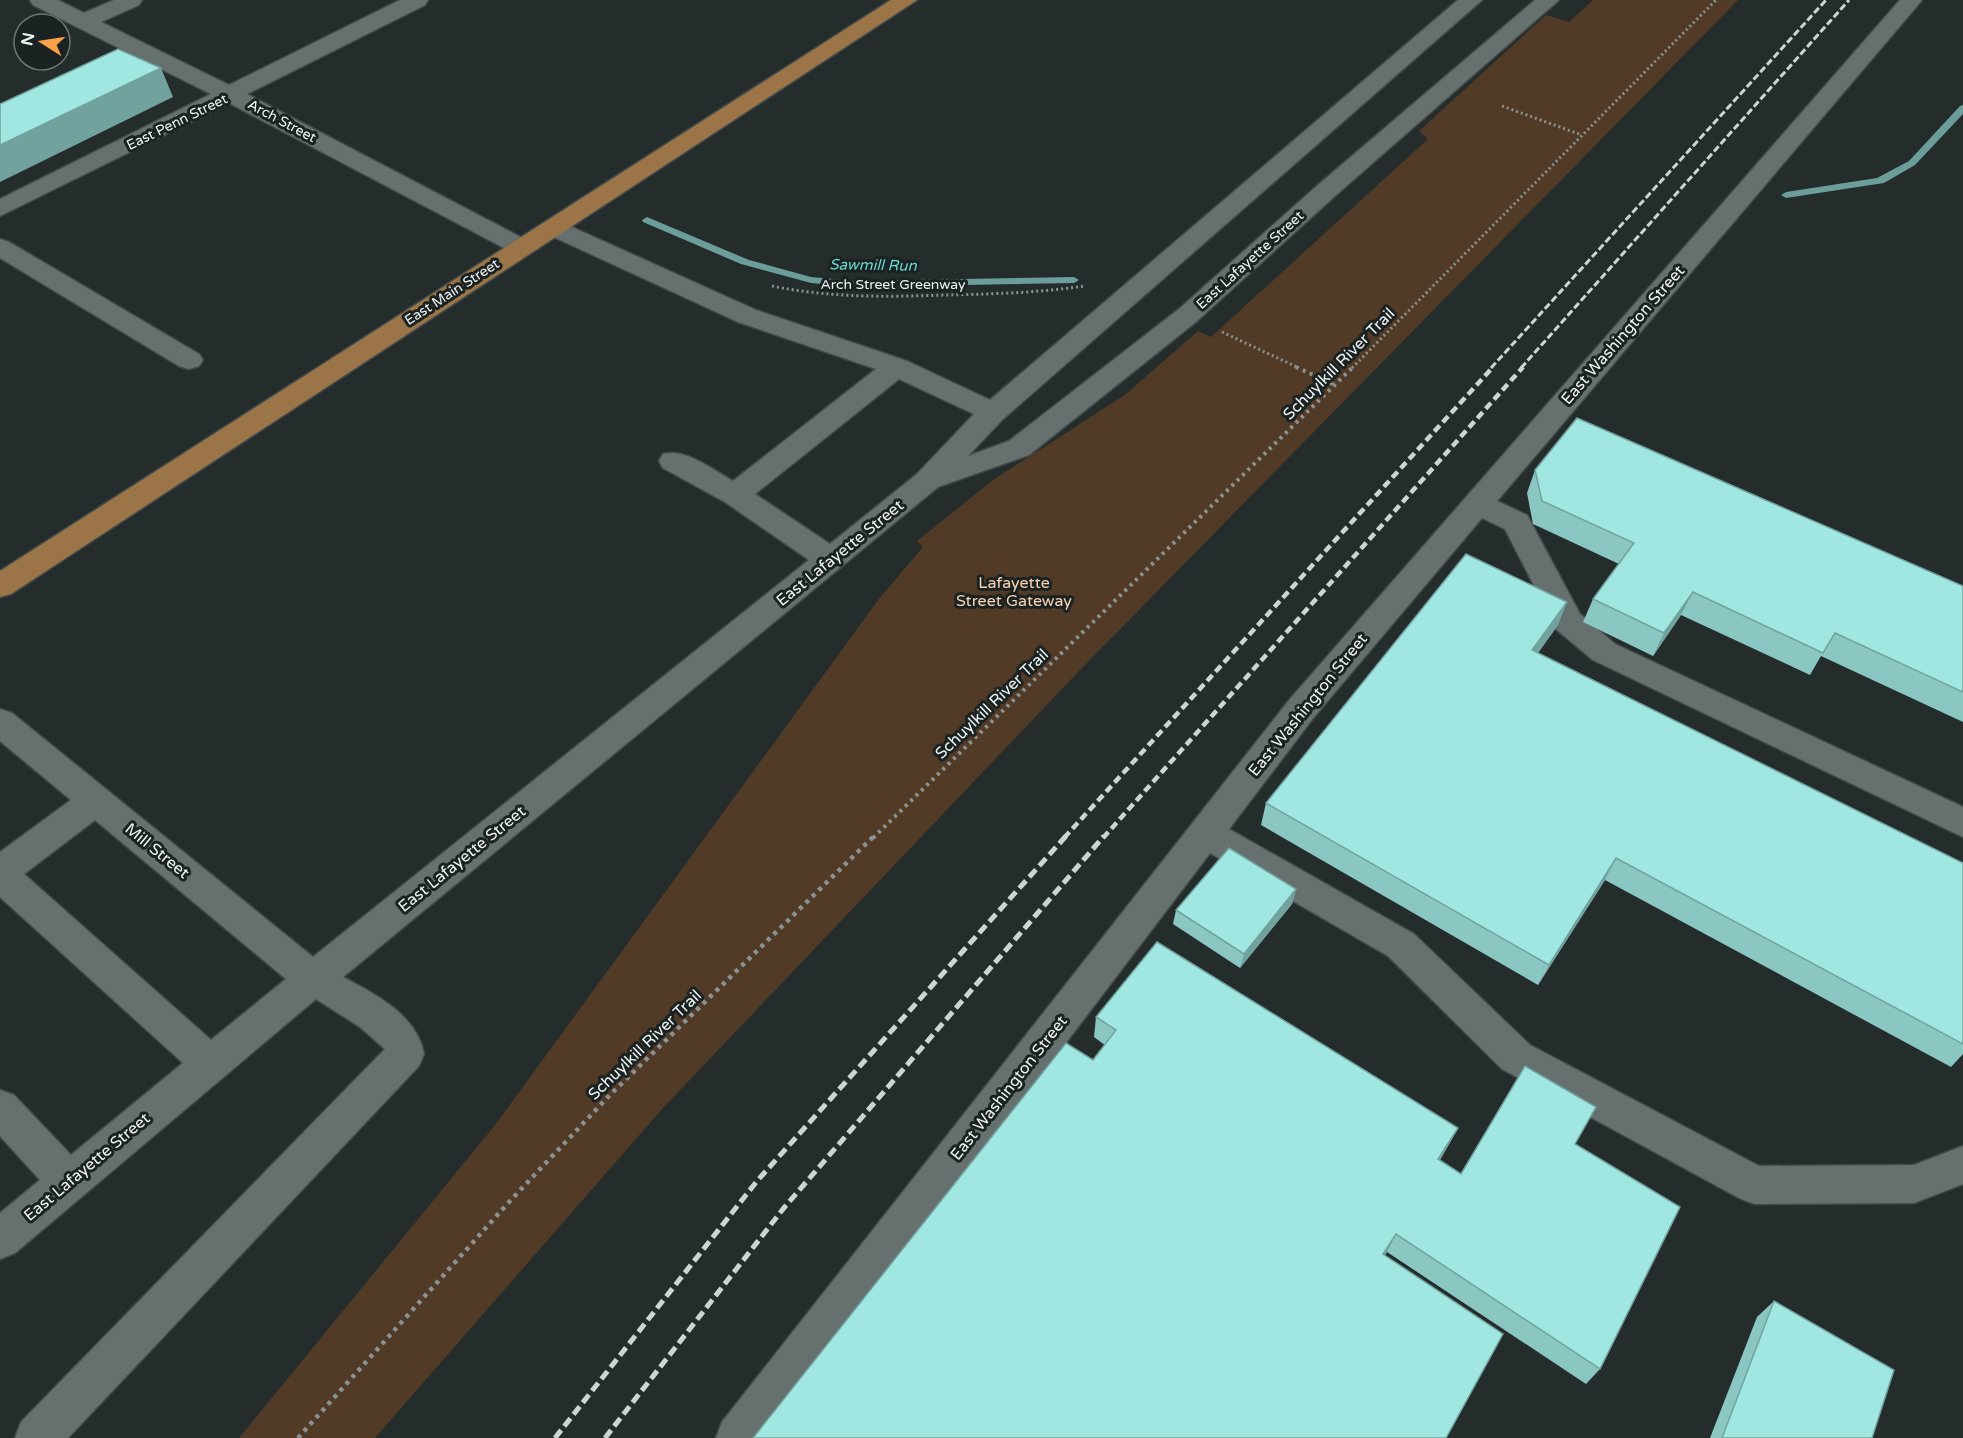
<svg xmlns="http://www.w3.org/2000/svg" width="1963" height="1438" viewBox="0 0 1963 1438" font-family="'Varela Round',sans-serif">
	<rect width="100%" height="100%" fill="#242c2c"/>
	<!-- green -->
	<path fill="#513b27" d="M1593 0H1738L1081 669 663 1108 375 1438H239L495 1125 879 599 923 547 917 541 993 480 1126 394 1198 331 1211 337 1428 139 1419 131 1546 15 1569 22Z"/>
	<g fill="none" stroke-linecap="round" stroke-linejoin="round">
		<!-- stream -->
		<g fill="#6b9d9a" fill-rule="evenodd">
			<path d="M1963 105V114L1915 165 1884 183 1786 198 1781 195 1786 192 1877 178 1909 161 1960 106Z"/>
			<path d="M647 217 749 260 811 277 855 281 1074 277 1079 280 1074 283 855 287 811 283 741 264 643 222 642 220Z"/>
		</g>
		<defs>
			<g id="minor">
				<path d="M30 0H58L84 13 114 0H142L139 5 101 22 229 85 400 0H428L425 5 247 94 530 242 534 247 530 252 521 255 512 252 229 103 0 216V199L211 94 33 5Z"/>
				<path d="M1458 0H1482L1003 419 968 456 1009 441 1179 309 1318 185 1535 0H1559L1336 195 1197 321 1029 455 938 487 343 977C375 994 417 1015 424 1054L419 1066 68 1438H15L21 1422 385 1049 360 1027 316 999 15 1253 0 1259V1213L40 1180 0 1136V1090L14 1095 71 1155 183 1063 0 897V852L71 800 0 741V709L12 713 313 957 809 560 725 502 663 468 659 461 663 454C686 448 713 470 733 481L876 369 738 322 545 233 541 228 545 223 554 220 563 223 756 310 907 361 990 400ZM899 379 974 414 917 474 830 544 755 494ZM95 820 286 979 211 1040 24 874Z"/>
				<path d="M1900 0H1922L1497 501 1527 515 1580 614 1615 644 1963 807V837L1593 660 1557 630 1505 529 1482 518 1314 717 1229 829 1414 934 1530 1045 1759 1166 1914 1165 1963 1146V1184L1914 1203 1755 1204 1741 1199 1502 1069 1388 956 1210 853 766 1438H716L722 1422 1290 699Z"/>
				<path d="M0 239 9 242 199 354 203 360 199 366 189 369 179 366 0 258Z"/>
			</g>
			<path id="major" d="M891 0H917L11 594 0 597V571Z"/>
		</defs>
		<!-- minor casing -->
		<use href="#minor" stroke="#434b4a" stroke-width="3"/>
		<!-- major casing -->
		<use href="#major" stroke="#434b4a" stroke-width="3"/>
		<!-- path-far2 -->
		<g stroke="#8b9292" stroke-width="3" stroke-dasharray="2 3" stroke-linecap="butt">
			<path d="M1502 106 1582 135"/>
			<path d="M772 286C830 298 887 297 946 295 992 294 1038 293 1084 286"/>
			<path d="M1222 332 1299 368"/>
			<path d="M1352 368 1716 0"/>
		</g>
		<!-- path-far1 -->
		<g stroke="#8b9292" stroke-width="4" stroke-dasharray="3 4.5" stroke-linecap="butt">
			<path d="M1296 367 1335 385"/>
			<path d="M873 838 1353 367"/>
		</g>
		<!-- path -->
		<path stroke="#8b9292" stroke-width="4.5" stroke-dasharray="4 5" stroke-linecap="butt" d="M298 1438 509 1202 608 1097 874 836"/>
		<!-- minor -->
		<use href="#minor" fill="#66706f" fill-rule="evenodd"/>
		<!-- major -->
		<use href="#major" fill="#9b7447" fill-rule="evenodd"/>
		<!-- rail-far2 -->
		<g stroke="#ced3d3" stroke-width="3" stroke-dasharray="7 3" stroke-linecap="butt">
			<path d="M1491 368 1826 0"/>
			<path d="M1521 368 1849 0"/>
		</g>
		<!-- rail-far1 -->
		<g stroke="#ced3d3" stroke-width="4.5" stroke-dasharray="8 4.5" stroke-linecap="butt">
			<path d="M1064 838 1493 367"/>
			<path d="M1103 838 1523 367"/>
		</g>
		<!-- rail -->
		<g stroke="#ced3d3" stroke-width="5" stroke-dasharray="10 5" stroke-linecap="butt">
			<path d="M555 1438 757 1181 1066 836"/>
			<path d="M605 1438 783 1209 1104 836"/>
		</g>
	</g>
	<!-- wall -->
	<g fill="#8ac7c2">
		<path d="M1535 470 1963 586V722L1821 656 1810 675 1681 615 1653 656 1583 622 1593 599 1619 564 1533 524 1527 493Z"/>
		<path d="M1558 625 1538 653 1963 1044V1054L1951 1067 1605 880 1538 985 1261 825 1266 803Z"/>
		<path d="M1296 889 1292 904 1240 968 1173 924 1176 910Z"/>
		<path d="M1096 1017 1458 1128 1448 1146 1440 1160 1461 1174 1575 1144 1600 1369 1586 1384 1387 1252 1385 1255 1094 1037Z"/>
		<path d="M1774 1301 1872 1438H1710L1757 1317Z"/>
	</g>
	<!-- shaded-wall -->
	<g fill="#71a29e">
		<path d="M161 68 173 97 0 182V145Z"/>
		<path d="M1693 592 1681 615 1653 656 1664 633Z"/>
		<path d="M1567 602 1558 625 1523 673 1532 650Z"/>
		<path d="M1616 858 1605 880 1538 985 1549 965Z"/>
		<path d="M1296 889 1292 904 1240 968 1244 954Z"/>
		<path d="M1458 1128 1448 1146 1429 1177 1438 1159Z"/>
		<path d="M1396 1234 1387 1252 1375 1271 1383 1254Z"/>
	</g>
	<!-- building -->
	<g fill="#a1e7e1" stroke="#71a29e" stroke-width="1.5">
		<path d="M118 49 161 68 0 145V104Z"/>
		<path d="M1577 418 1963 586V692L1835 633 1823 653 1693 592 1664 633 1593 599 1634 543 1542 501 1535 470Z"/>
		<path d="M1466 554 1567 602 1532 650 1963 863V1044L1616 858 1549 965 1266 803Z"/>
		<path d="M1229 848 1296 889 1244 954 1176 910Z"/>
		<path d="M1157 942 1458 1128 1438 1159 1461 1174 1525 1066 1596 1107 1575 1144 1680 1207 1600 1369 1396 1234 1383 1254 1503 1334 1446 1438H753L1066 1043 1093 1060 1116 1030 1096 1017Z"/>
		<path d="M1774 1301 1894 1370 1872 1438H1722Z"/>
	</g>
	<g text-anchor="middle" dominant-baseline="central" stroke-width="6" stroke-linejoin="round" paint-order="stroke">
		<!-- far-street labels -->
		<g font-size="14" fill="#eff4f4" stroke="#1a2322">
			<text transform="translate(282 121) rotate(28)">Arch Street</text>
			<text transform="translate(177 122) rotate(-26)">East Penn Street</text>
			<text transform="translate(1250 260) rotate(-42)">East Lafayette Street</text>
			<text x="893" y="284">Arch Street Greenway</text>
			<text transform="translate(452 292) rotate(-33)">East Main Street</text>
		</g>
		<!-- far-water labels -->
		<g font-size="15" font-style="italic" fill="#6bd7d0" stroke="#1a2322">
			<text transform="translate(873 265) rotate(1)">Sawmill Run</text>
		</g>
		<!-- street labels -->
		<g font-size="16" fill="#eff4f4" stroke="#1a2322">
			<text transform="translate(1623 335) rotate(-49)">East Washington Street</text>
			<text transform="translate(1339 364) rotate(-45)">Schuylkill River Trail</text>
			<text transform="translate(840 553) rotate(-39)">East Lafayette Street</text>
			<text transform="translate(992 704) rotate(-44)">Schuylkill River Trail</text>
			<text transform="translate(1308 705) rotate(-51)">East Washington Street</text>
			<text transform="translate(157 851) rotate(39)">Mill Street</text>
			<text transform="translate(462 859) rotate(-39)">East Lafayette Street</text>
			<text transform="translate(645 1045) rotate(-44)">Schuylkill River Trail</text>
			<text transform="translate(1009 1088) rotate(-52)">East Washington Street</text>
			<text transform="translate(87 1167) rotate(-40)">East Lafayette Street</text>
		</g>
		<!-- park labels -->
		<g font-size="16" fill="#f8d2b2" stroke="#1a2322">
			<text x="1014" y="583">Lafayette<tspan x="1014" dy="18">Street Gateway</tspan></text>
		</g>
	</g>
	<!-- north arrow -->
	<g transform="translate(42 42) rotate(282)"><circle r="28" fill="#1a2322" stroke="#6f7776" stroke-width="1.5"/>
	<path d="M0-4.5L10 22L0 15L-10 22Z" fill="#f8a14a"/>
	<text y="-9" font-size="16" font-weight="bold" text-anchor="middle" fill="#eff4f4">N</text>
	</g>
</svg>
